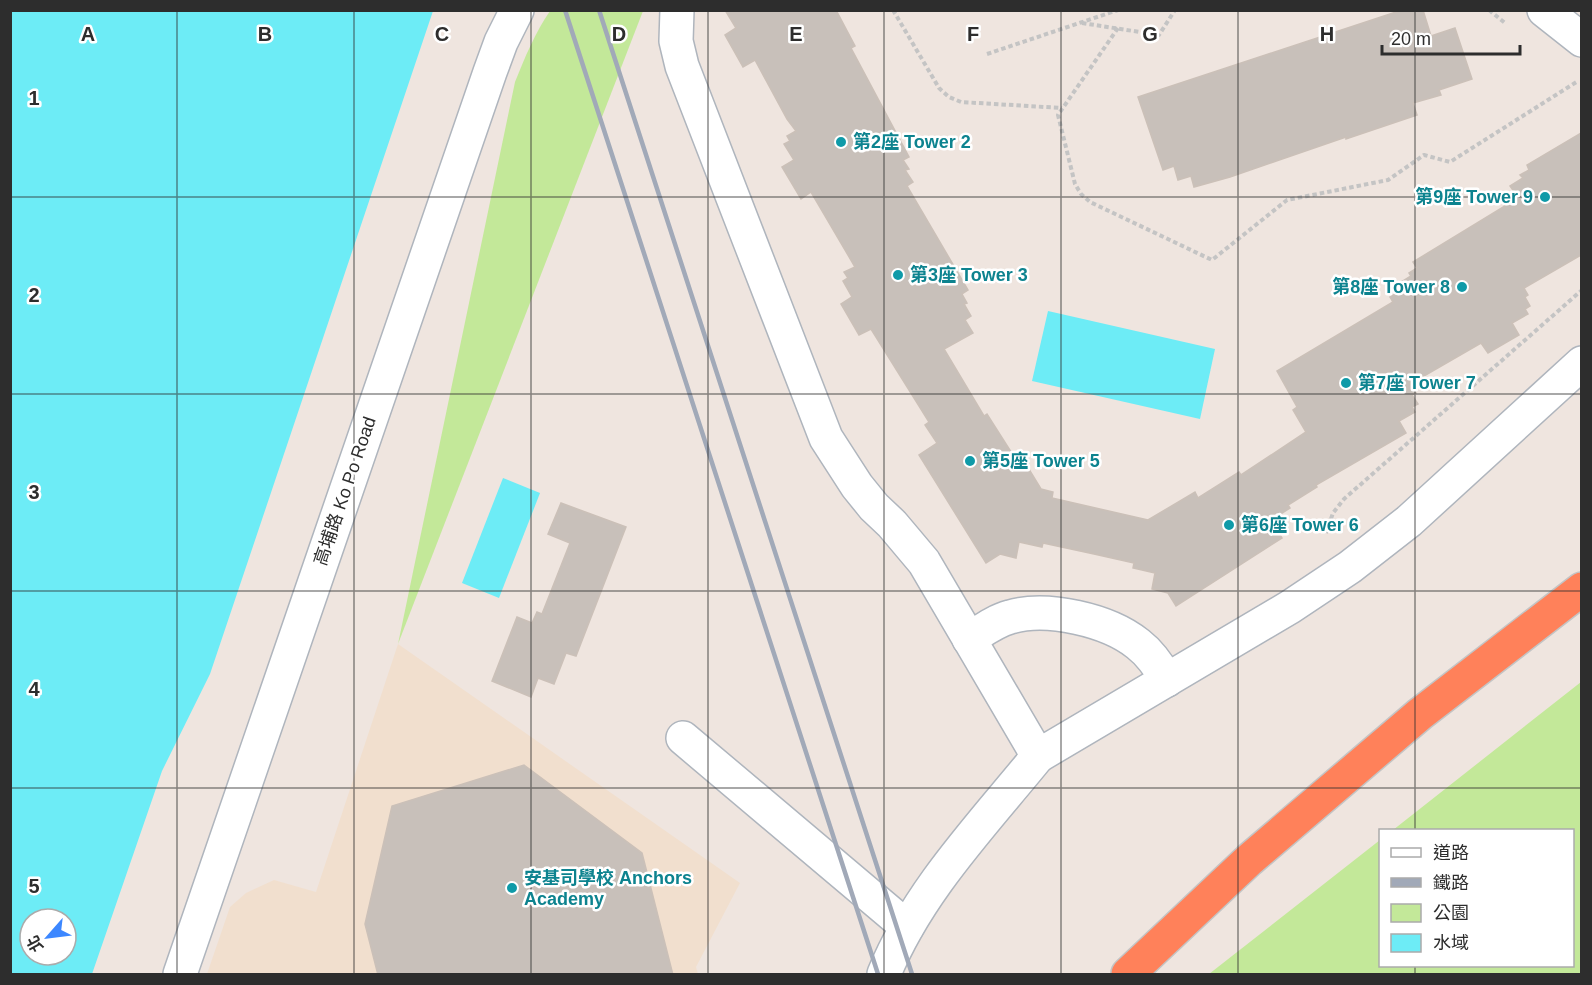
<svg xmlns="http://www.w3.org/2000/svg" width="1592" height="985" viewBox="0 0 1592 985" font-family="Arial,'Noto Sans TC',sans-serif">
	<rect width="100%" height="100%" fill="#efe5df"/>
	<!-- education -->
	<path fill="#f1dfce" d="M398 644 740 883 696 967 698 974H207L230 907 246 893 274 880 316 892Z"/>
	<!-- green -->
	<g fill="#c3e899">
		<path d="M550 11H643L398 644 515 82C525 57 535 33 550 11Z"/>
		<path d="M1581 682V974H1209L1380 840V966H1572V830H1393Z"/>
	</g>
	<!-- water -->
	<g fill="#6decf6" fill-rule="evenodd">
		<path d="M10 11H433L210 674 162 771 92 974H11ZM30 919H66V955H30Z"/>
		<path d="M1048 311 1215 349 1200 419 1032 381Z"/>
		<path d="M503 478 540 493 499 598 462 583Z"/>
	</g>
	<!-- building -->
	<g fill="#c8c0ba" stroke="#cbc0b8" stroke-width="1.5">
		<path d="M725 10H836L855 46 851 48 909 157 903 160 909 169 905 170 913 182 907 186 968 290 962 294 967 303 964 304 971 316 965 320 973 333 944 349 984 416 987 414 1013 455 1018 451 1041 489 1053 492 1052 498 1148 520 1195 492 1198 498 1239 472 1241 475 1306 432 1293 410 1297 407 1277 371 1393 302 1390 297 1402 290 1398 284 1411 276 1409 273 1417 268 1413 262 1505 206 1502 201 1515 193 1510 186 1523 178 1520 175 1529 170 1527 165 1581 133V255L1524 288 1528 295 1525 297 1530 306 1525 309 1528 314 1512 323 1519 335 1488 353 1481 343 1410 384 1416 393 1412 395 1418 404 1412 407 1415 412 1399 421 1406 433 1316 485 1317 487 1288 505 1290 508 1271 520 1282 538 1176 606 1168 593 1152 589 1155 573 1133 568 1134 563 1094 554 1043 543 1042 547 1019 542 1016 558 1000 554 986 563 919 455 937 443 925 425 929 422 871 329 859 335 841 304 852 297 843 281 848 278 844 272 855 267 811 192 801 199 782 167 794 160 784 144 790 141 787 136 796 131 787 119 755 60 743 67 725 35 736 28Z"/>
		<path d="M1402 10H1423L1431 36 1455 28 1472 79 1439 90 1441 95 1413 103 1417 115 1346 139V137L1230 177 1194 187 1191 176 1178 180 1174 166 1163 170 1138 97Z"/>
		<path d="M561 503 626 527 576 656 566 653 554 684 538 678 531 697 492 681 517 617 532 623 537 612 542 614 570 543 548 534Z"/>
		<path d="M524 765 642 853 673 975H378L365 924 392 806Z"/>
	</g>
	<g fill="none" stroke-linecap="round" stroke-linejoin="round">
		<defs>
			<g id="minor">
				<path d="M677 10 676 41 682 66 826 438 857 486 874 507 892 524 924 562 1038 756 1290 607 1350 567 1409 521 1582 363"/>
				<path d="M1544 10 1582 40"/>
				<path d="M969 639C982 631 995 621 1010 617 1047 606 1108 620 1138 644 1151 654 1159 666 1167 680"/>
				<path d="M683 738 907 927"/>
				<path d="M180 974 490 72 501 42 517 10"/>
				<path d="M884 974C918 891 982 825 1038 756"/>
			</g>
			<path id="highway" d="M1128 974 1249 860 1420 714 1582 589"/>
		</defs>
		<!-- minor casing -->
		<use href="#minor" stroke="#afb5bd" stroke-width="36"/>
		<!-- highway casing -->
		<use href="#highway" stroke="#c4c4c4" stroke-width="36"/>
		<!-- path -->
		<g stroke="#c4c4c4" stroke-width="4" stroke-dasharray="4.5 3" stroke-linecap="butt">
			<path d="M893 10 939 88 949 97 961 102 1062 108"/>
			<path d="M1489 10 1505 23"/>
			<path d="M1082 23 1159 35 1175 10"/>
			<path d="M1118 28 1058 115 1075 184 1081 194 1090 202 1212 260 1287 200 1388 180 1424 155 1450 162 1578 81"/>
			<path d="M987 54 1118 10"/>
			<path d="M1326 533 1333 513 1344 499 1582 290"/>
		</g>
		<!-- minor -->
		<use href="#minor" stroke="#fff" stroke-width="33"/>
		<!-- highway -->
		<use href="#highway" stroke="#ff815a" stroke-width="33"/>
		<!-- rail -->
		<g stroke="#a1a9b8" stroke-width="4.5">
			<path d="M565 10 878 974"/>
			<path d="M599 10 912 974"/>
		</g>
	</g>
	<!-- grid -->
	<path fill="none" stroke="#2d2d2d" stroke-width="1.5" stroke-opacity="0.55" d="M177 10V974M354 10V974M531 10V974M708 10V974M884 10V974M1061 10V974M1238 10V974M1415 10V830M10 197H1582M10 394H1582M10 591H1582M10 788H1582M1415 966V974"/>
	<!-- markers -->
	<g fill="#0f9aa8" stroke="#fff" stroke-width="2">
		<circle cx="841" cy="142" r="6"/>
		<circle cx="1545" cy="197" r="6"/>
		<circle cx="898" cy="275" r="6"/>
		<circle cx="1462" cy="287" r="6"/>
		<circle cx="1346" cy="383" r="6"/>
		<circle cx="970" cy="461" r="6"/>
		<circle cx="1229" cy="525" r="6"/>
		<circle cx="512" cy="888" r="6"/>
	</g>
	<g text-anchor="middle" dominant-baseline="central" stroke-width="5" stroke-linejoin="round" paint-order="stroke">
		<!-- culture labels -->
		<g font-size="18" font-weight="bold" fill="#0d838f" stroke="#fff" text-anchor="start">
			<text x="853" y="142">第2座 Tower 2</text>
			<text x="1533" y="197" text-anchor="end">第9座 Tower 9</text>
			<text x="910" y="275">第3座 Tower 3</text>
			<text x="1450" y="287" text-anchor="end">第8座 Tower 8</text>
			<text x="1358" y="383">第7座 Tower 7</text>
			<text x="982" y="461">第5座 Tower 5</text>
			<text x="1241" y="525">第6座 Tower 6</text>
			<text x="524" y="878">安基司學校 Anchors<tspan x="524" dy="21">Academy</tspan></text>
		</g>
		<!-- street labels -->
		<g font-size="18" fill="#2d2d2d" stroke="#fff">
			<text transform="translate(345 491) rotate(-71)">高埔路 Ko Po Road</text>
		</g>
	</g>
	<g font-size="20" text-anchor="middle" font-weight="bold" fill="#2d2d2d" stroke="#fff" stroke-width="5" stroke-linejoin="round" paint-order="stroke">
		<text x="88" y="41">A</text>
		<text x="265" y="41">B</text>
		<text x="442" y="41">C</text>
		<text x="619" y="41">D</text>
		<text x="796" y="41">E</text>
		<text x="973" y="41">F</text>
		<text x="1150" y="41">G</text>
		<text x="1327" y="41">H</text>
		<text x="34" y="105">1</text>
		<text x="34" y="302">2</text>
		<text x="34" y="499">3</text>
		<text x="34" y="696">4</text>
		<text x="34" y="893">5</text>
	</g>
	<!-- border -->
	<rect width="1592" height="985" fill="none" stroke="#2d2d2d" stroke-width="24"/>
	<!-- legend -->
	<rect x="1379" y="829" width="195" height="138" fill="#ffffff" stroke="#ababab" stroke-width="1.5"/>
	<rect x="1391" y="848" width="30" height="9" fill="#ffffff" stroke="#ababab" stroke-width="1.5"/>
	<text x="1433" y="859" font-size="18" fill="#2d2d2d">道路</text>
	<rect x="1391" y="878" width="30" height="9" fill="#a1a9b8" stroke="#ababab" stroke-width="1.5"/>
	<text x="1433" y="889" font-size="18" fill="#2d2d2d">鐵路</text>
	<rect x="1391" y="904" width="30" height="18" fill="#c3e899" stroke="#ababab" stroke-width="1.5"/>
	<text x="1433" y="919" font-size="18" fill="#2d2d2d">公園</text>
	<rect x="1391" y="934" width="30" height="18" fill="#6decf6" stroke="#ababab" stroke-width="1.5"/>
	<text x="1433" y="949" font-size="18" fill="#2d2d2d">水域</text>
	<!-- north arrow -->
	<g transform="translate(48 937) rotate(242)"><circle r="28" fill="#ffffff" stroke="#ababab" stroke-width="1.5"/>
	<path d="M0-4.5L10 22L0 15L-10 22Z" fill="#3c87ff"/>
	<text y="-9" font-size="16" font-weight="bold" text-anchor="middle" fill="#2d2d2d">北</text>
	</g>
	<!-- scale -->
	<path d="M1382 45v9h138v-9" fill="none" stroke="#2d2d2d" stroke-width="3"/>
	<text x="1391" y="45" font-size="18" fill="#2d2d2d" stroke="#ffffff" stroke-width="4.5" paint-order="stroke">20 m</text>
</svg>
